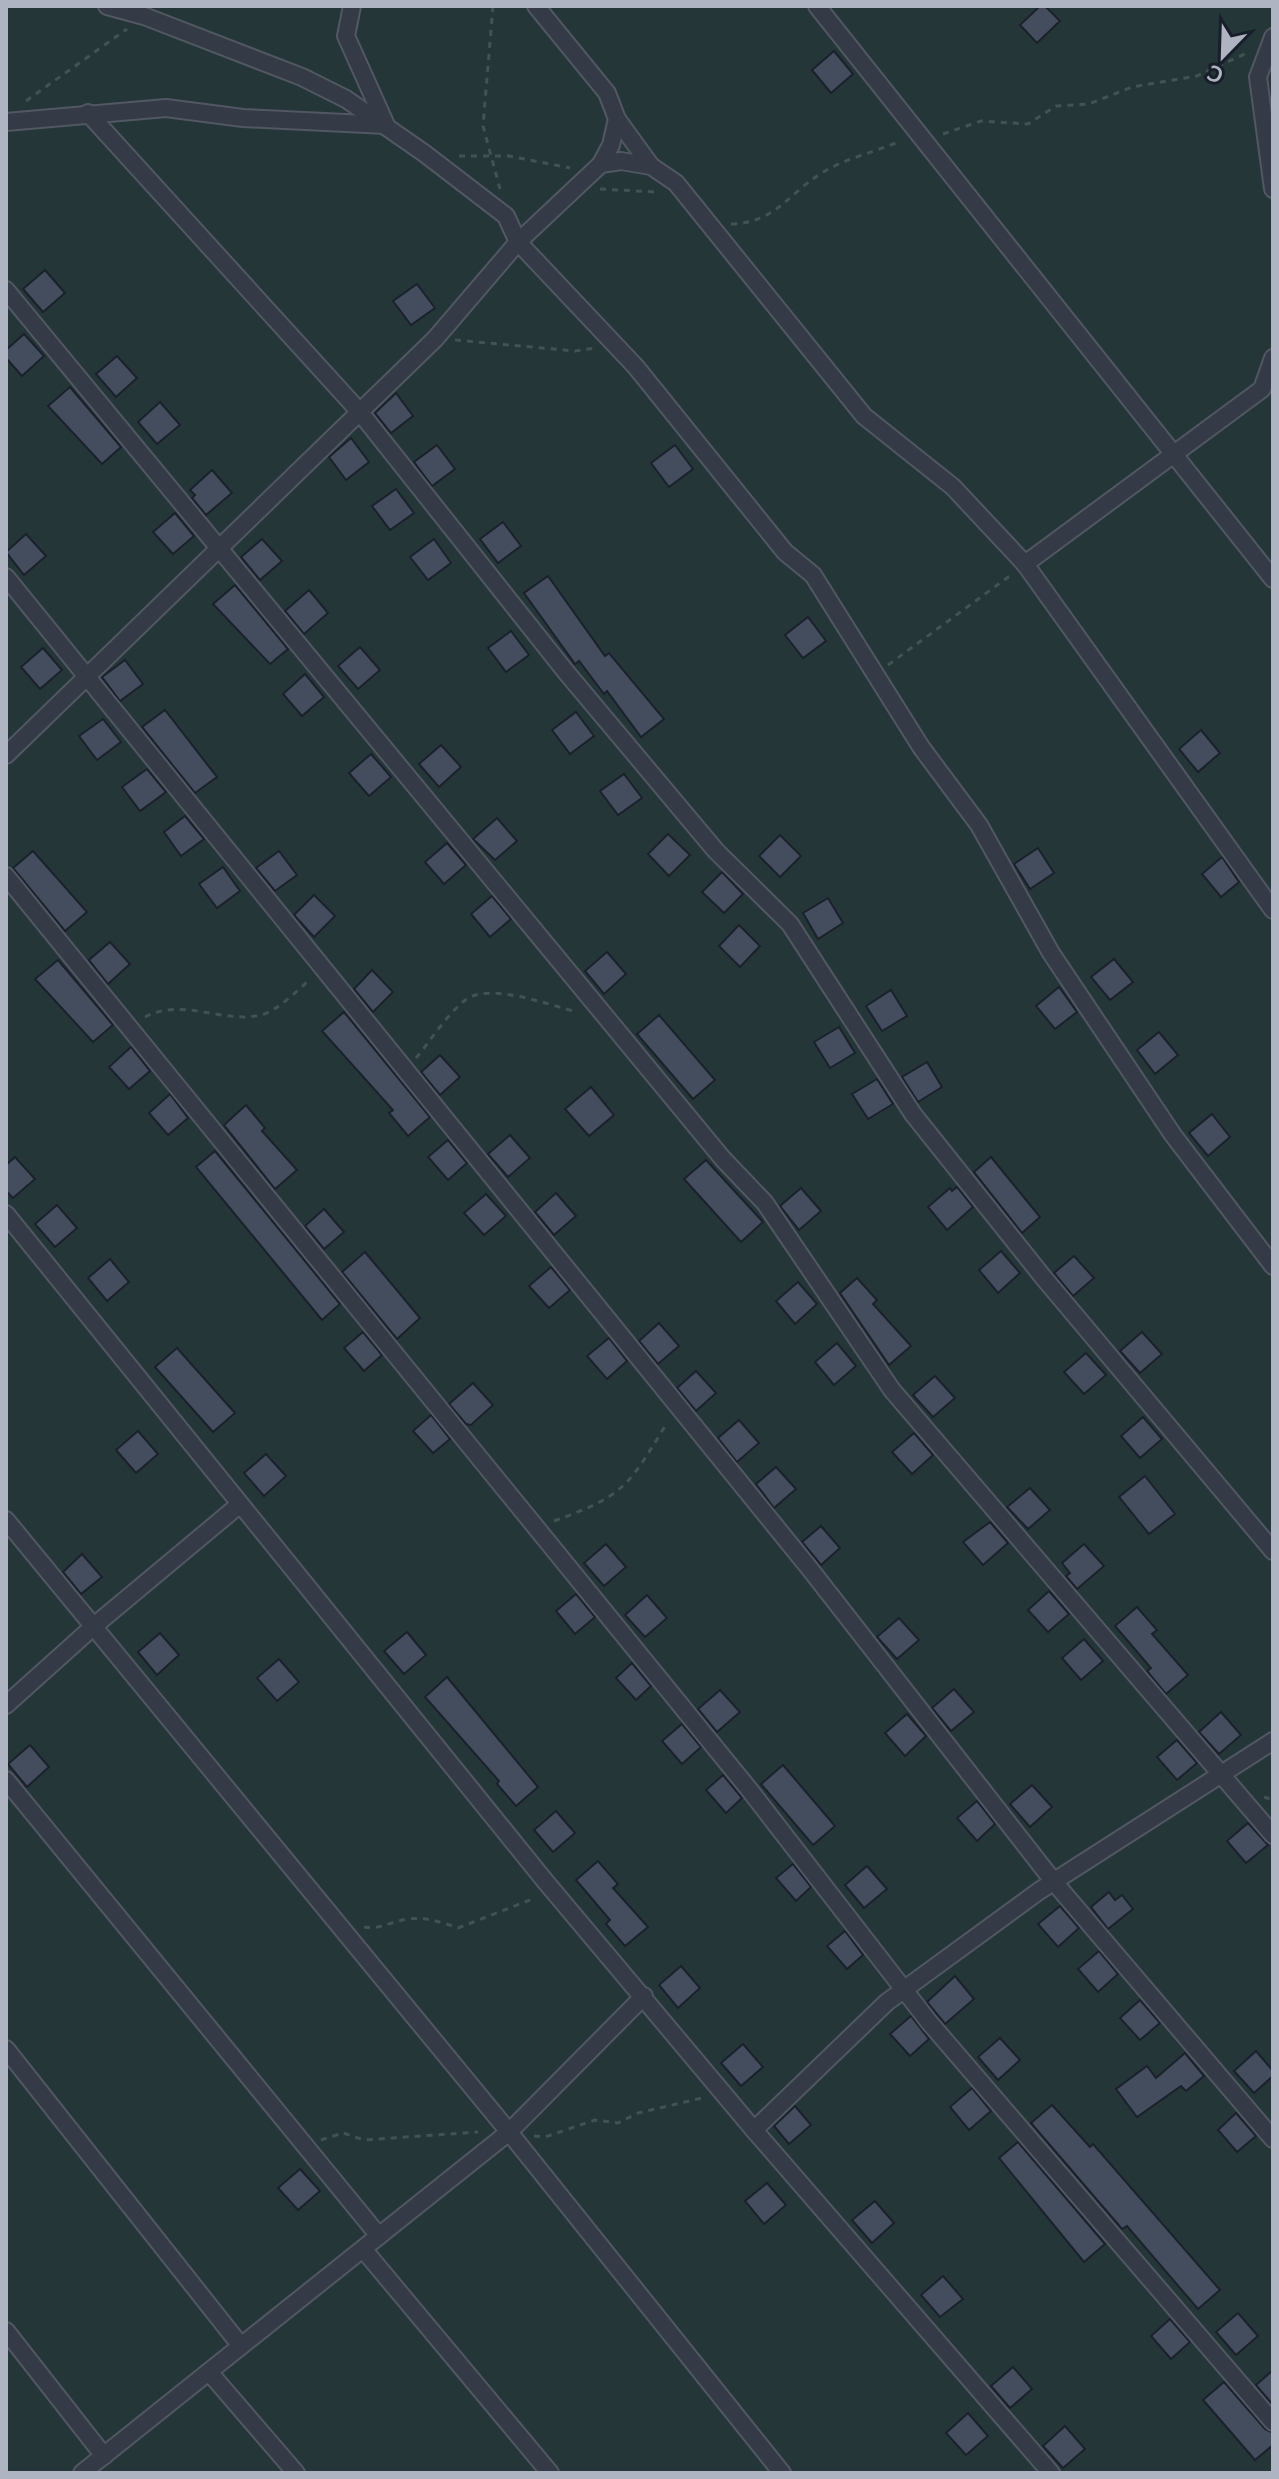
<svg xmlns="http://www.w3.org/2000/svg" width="1279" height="2479" viewBox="0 0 1279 2479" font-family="'Nunito Sans',sans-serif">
	<rect width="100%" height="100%" fill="#212835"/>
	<!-- green -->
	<rect fill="#253638" x="6" y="6" width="1267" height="2467"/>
	<!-- building -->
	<g fill="#444d5d" stroke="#1b212c" stroke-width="2">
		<path d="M1040 6H1045L1060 21 1037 43 1020 25Z"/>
		<path d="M834 51 853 74 831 93 812 70Z"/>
		<path d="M45 270 65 293 43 312 23 289Z"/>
		<path d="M417 284 435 308 411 325 393 301Z"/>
		<path d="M24 334 44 356 22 376 6 358V350Z"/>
		<path d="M117 356 137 378 116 397 96 374Z"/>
		<path d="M70 387 121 447 102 464 48 406Z"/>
		<path d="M396 393 413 416 391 433 375 413Z"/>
		<path d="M160 402 180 425 157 444 138 422Z"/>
		<path d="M351 438 369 462 346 480 329 457Z"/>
		<path d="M437 445 455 469 432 486 414 462Z"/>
		<path d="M675 445 693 469 669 487 651 463Z"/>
		<path d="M212 470 232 493 206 515 192 498 195 495 190 490Z"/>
		<path d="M396 489 414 513 390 530 372 506Z"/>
		<path d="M175 513 194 536 173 554 153 532Z"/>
		<path d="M503 522 521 546 498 563 480 539Z"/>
		<path d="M26 534 46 556 24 575 6 552Z"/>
		<path d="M262 539 282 561 260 580 241 557Z"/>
		<path d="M434 539 451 563 428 580 410 557Z"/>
		<path d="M548 576 605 656 609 653 664 719 641 737 607 691 604 694 579 661 575 664 524 593Z"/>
		<path d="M235 585 288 649 270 664 213 604Z"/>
		<path d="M309 590 328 613 304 634 285 611Z"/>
		<path d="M808 617 826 641 803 658 785 635Z"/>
		<path d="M511 631 529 655 506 672 488 648Z"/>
		<path d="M360 647 380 670 358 689 338 666Z"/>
		<path d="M43 648 62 670 40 689 21 667Z"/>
		<path d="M125 660 143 684 120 701 102 677Z"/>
		<path d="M305 674 324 697 302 716 283 694Z"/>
		<path d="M165 710 217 777 195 793 142 727Z"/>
		<path d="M576 712 594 736 570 754 552 730Z"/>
		<path d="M103 719 121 742 97 760 79 736Z"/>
		<path d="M1201 730 1220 753 1198 772 1179 749Z"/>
		<path d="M441 745 461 767 439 787 419 764Z"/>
		<path d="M371 754 391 777 369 796 349 773Z"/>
		<path d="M147 769 166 792 140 811 122 787Z"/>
		<path d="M624 774 642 798 618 815 600 791Z"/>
		<path d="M185 816 204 839 181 856 164 832Z"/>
		<path d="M497 818 517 841 495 860 473 839Z"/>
		<path d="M668 834 690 855 669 876 648 854Z"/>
		<path d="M780 835 801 856 780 877 759 856Z"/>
		<path d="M447 843 466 865 444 884 425 862Z"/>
		<path d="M1038 848 1054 873 1030 889 1014 864Z"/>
		<path d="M33 851 87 912 65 931 13 868Z"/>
		<path d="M279 851 297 875 275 891 256 868Z"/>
		<path d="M1222 857 1239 882 1221 897 1202 874Z"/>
		<path d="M223 867 240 891 217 908 199 884Z"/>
		<path d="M722 872 743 894 724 913 702 892Z"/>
		<path d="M314 895 335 916 314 937 294 915Z"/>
		<path d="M492 896 511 919 490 937 471 914Z"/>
		<path d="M828 898 843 923 818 939 803 913Z"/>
		<path d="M739 925 760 946 740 967 719 946Z"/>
		<path d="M110 942 130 964 108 984 89 960Z"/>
		<path d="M607 952 626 974 604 994 585 971Z"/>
		<path d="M1114 959 1133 982 1110 1000 1091 977Z"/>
		<path d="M58 960 113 1025 93 1042 35 979Z"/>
		<path d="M372 970 393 992 373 1012 354 989Z"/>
		<path d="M1059 987 1077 1012 1055 1029 1036 1006Z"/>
		<path d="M891 990 907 1016 882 1031 866 1006Z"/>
		<path d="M344 1012 430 1117 408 1136 389 1113 393 1110 322 1031Z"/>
		<path d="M659 1015 715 1080 693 1099 637 1034Z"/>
		<path d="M839 1027 855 1053 830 1068 814 1042Z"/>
		<path d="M1159 1032 1178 1055 1155 1074 1137 1050Z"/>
		<path d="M131 1047 150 1071 129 1089 109 1067Z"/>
		<path d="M440 1055 460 1077 440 1095 421 1072Z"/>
		<path d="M927 1062 942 1087 918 1102 902 1077Z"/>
		<path d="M877 1079 893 1104 868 1119 852 1094Z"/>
		<path d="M591 1087 614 1115 589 1136 565 1109Z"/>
		<path d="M170 1094 188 1118 168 1135 149 1113Z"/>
		<path d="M246 1105 265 1128 262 1131 297 1170 275 1189 224 1125Z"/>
		<path d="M1212 1114 1230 1137 1208 1156 1189 1133Z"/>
		<path d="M510 1135 530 1158 508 1177 488 1154Z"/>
		<path d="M448 1140 467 1163 448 1180 428 1157Z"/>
		<path d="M215 1151 340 1304 322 1320 196 1167Z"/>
		<path d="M15 1157 35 1179 13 1198 6 1191V1165Z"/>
		<path d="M991 1157 1040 1217 1022 1233 974 1172Z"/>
		<path d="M706 1160 763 1222 741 1242 684 1179Z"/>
		<path d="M957 1187 973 1207 947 1230 928 1207 950 1188 952 1191Z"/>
		<path d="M801 1188 821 1211 799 1230 780 1206Z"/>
		<path d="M556 1193 576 1216 554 1235 535 1212Z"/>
		<path d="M486 1194 506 1216 484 1235 464 1213Z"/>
		<path d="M57 1205 77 1228 55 1247 35 1224Z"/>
		<path d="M324 1209 344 1232 324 1249 305 1226Z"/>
		<path d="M1001 1251 1020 1273 998 1293 979 1270Z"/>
		<path d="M365 1252 420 1318 397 1339 342 1272Z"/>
		<path d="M1074 1256 1094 1278 1073 1296 1054 1273Z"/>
		<path d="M110 1259 129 1282 107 1301 88 1278Z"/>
		<path d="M551 1267 570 1290 549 1308 529 1286Z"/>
		<path d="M857 1278 877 1300 873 1304 911 1346 889 1365 840 1293Z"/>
		<path d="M798 1282 817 1304 795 1324 776 1301Z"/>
		<path d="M659 1323 679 1346 658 1364 639 1341Z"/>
		<path d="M363 1332 382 1355 364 1371 344 1348Z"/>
		<path d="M1142 1332 1162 1354 1140 1373 1120 1351Z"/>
		<path d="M609 1338 627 1361 607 1379 587 1356Z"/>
		<path d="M837 1343 856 1366 834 1385 815 1362Z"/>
		<path d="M177 1348 235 1413 213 1432 155 1367Z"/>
		<path d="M1086 1353 1106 1375 1084 1394 1064 1372Z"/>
		<path d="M696 1371 716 1393 696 1411 677 1388Z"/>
		<path d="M935 1376 955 1398 933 1417 913 1395Z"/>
		<path d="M473 1383 493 1405 471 1425 466 1424 449 1404Z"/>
		<path d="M431 1415 450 1439 433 1453 413 1431Z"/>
		<path d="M1143 1417 1162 1439 1140 1458 1121 1436Z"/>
		<path d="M739 1420 759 1443 737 1462 718 1438Z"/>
		<path d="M138 1431 158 1454 136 1473 116 1450Z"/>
		<path d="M914 1433 933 1455 912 1474 892 1452Z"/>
		<path d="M266 1454 286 1476 264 1496 244 1473Z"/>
		<path d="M776 1467 796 1489 774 1508 756 1484Z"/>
		<path d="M1145 1476 1175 1514 1149 1534 1119 1497Z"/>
		<path d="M1030 1488 1050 1510 1028 1529 1007 1507Z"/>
		<path d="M990 1522 1008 1543 983 1565 963 1542Z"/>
		<path d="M821 1526 840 1548 821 1565 802 1542Z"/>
		<path d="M606 1544 626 1567 604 1586 584 1563Z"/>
		<path d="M1084 1544 1104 1566 1077 1589 1066 1576 1070 1573 1062 1563Z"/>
		<path d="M82 1554 102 1577 81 1594 63 1572Z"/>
		<path d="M1049 1591 1069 1614 1048 1632 1028 1610Z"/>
		<path d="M576 1594 595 1617 575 1634 556 1611Z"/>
		<path d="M647 1595 667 1618 645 1637 625 1615Z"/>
		<path d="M1137 1607 1157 1630 1152 1634 1188 1675 1166 1694 1147 1671 1151 1668 1115 1626Z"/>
		<path d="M899 1618 919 1640 897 1659 877 1637Z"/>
		<path d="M407 1632 426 1655 404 1674 384 1651Z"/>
		<path d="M160 1633 179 1655 157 1675 138 1652Z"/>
		<path d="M1084 1639 1103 1661 1081 1680 1062 1658Z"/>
		<path d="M279 1659 299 1682 277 1701 257 1678Z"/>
		<path d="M632 1663 651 1686 636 1700 616 1678Z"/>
		<path d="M447 1677 538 1787 516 1806 497 1784 499 1781 425 1697Z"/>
		<path d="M954 1689 974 1712 951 1731 932 1708Z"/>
		<path d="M720 1690 740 1712 717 1732 698 1709Z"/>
		<path d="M1221 1712 1241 1735 1219 1754 1199 1732Z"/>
		<path d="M907 1714 926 1736 905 1756 885 1733Z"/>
		<path d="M682 1724 701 1747 682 1764 662 1741Z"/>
		<path d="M1177 1740 1197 1763 1177 1780 1157 1757Z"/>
		<path d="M30 1745 49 1767 27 1787 8 1764Z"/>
		<path d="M783 1765 835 1826 813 1845 761 1784Z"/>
		<path d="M723 1775 742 1798 726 1813 706 1790Z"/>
		<path d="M1032 1785 1052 1807 1030 1827 1010 1804Z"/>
		<path d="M977 1801 995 1824 977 1841 957 1818Z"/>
		<path d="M556 1811 575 1833 553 1852 534 1830Z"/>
		<path d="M1248 1823 1268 1845 1246 1863 1227 1841Z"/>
		<path d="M598 1861 618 1884 613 1888 648 1927 625 1946 606 1924 610 1920 576 1880Z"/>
		<path d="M793 1864 811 1887 796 1901 776 1878Z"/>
		<path d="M867 1866 887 1889 864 1908 845 1885Z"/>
		<path d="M1109 1892 1115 1900 1122 1895 1133 1909 1108 1929 1091 1907Z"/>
		<path d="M1060 1906 1079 1928 1058 1947 1038 1924Z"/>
		<path d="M845 1931 863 1955 847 1969 827 1946Z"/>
		<path d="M1099 1951 1118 1974 1098 1992 1078 1969Z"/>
		<path d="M681 1966 700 1988 678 2008 659 1985Z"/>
		<path d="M955 1976 974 1999 945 2024 927 2002Z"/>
		<path d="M1140 2000 1160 2023 1140 2040 1120 2018Z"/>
		<path d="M911 2016 929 2039 910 2056 890 2034Z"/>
		<path d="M1000 2038 1020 2060 998 2080 978 2057Z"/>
		<path d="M743 2044 763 2067 741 2086 721 2063Z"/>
		<path d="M1256 2051 1273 2071V2076L1254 2093 1234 2071Z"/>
		<path d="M1185 2053 1204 2076 1186 2091 1181 2086 1137 2117 1116 2089 1147 2066 1156 2078Z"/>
		<path d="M972 2088 991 2111 969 2130 950 2107Z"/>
		<path d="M1052 2105 1090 2147 1093 2144 1220 2290 1198 2309 1127 2226 1122 2229 1031 2123Z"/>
		<path d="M795 2106 811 2125 789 2144 774 2126Z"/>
		<path d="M1236 2113 1256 2136 1237 2152 1218 2130Z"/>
		<path d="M1018 2142 1105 2244 1084 2262 999 2158Z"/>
		<path d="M300 2169 320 2191 298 2210 278 2188Z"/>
		<path d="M767 2183 786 2205 764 2224 745 2201Z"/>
		<path d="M875 2201 894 2223 872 2243 852 2220Z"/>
		<path d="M943 2276 963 2299 940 2317 921 2295Z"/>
		<path d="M1238 2313 1258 2336 1236 2355 1216 2332Z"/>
		<path d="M1170 2319 1190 2342 1171 2359 1151 2336Z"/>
		<path d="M1013 2367 1032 2389 1010 2408 991 2386Z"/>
		<path d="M1273 2370V2405L1256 2385Z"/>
		<path d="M1224 2382 1265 2429 1273 2433V2445L1255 2460 1203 2400Z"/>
		<path d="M968 2413 988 2436 966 2455 946 2433Z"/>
		<path d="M1065 2426 1085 2449 1063 2468 1043 2446Z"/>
	</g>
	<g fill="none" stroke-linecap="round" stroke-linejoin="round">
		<defs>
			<g id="street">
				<path d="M107 6 144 16 302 77 346 99 424 153 506 216 518 242 636 367 785 552 813 575 921 747 979 825 1051 953 1173 1135 1273 1266"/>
				<path d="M536 6 607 93 617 119 651 166"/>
				<path d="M817 6 1273 579"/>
				<path d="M1273 37 1258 77 1273 189"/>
				<path d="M88 113 359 411 566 672 716 851 790 924 913 1114 1043 1277 1273 1551"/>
				<path d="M6 122 166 108 243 118 386 125 346 36 352 6"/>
				<path d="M601 164 611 145 617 119"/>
				<path d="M6 290 723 1159 765 1203 892 1390 1273 1835"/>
				<path d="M1025 564 1273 910"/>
				<path d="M6 577 810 1569 1054 1882 1273 2139"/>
				<path d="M6 755 435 339 518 242 601 164 621 161 651 166 676 183 864 416 953 487 1025 564 1262 389 1273 358"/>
				<path d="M6 876 748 1788 929 2022 1273 2422"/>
				<path d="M6 1214 545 1881 754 2130 1051 2473"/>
				<path d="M6 1520 509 2132 782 2473"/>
				<path d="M6 1705 94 1626 239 1505"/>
				<path d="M6 1780 379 2236"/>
				<path d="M6 2049 241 2346"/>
				<path d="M754 2130 887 2002 1039 1891 1273 1741"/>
				<path d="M363 2249 550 2473"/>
				<path d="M6 2331 104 2456"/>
				<path d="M209 2372 296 2473"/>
				<path d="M82 2473 509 2132 644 1996"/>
			</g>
		</defs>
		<!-- street casing -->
		<use href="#street" stroke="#515763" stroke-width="20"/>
		<!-- path -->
		<g stroke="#425255" stroke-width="3" stroke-dasharray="6 6" stroke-linecap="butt">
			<path d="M493 6 483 126 500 189"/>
			<path d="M26 101 127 29"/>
			<path d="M943 134 981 121 1028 124 1056 106 1089 104 1132 87 1197 76 1247 53"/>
			<path d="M459 156H509L570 168"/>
			<path d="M600 189 656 192"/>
			<path d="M731 224C775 223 787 195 820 174 843 159 875 152 901 141"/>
			<path d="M455 340 575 351 595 348"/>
			<path d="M888 665 1011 575"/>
			<path d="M145 1017C181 997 224 1024 261 1015 278 1011 298 989 311 979"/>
			<path d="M416 1058C431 1040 446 1016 464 1001 487 981 549 1005 577 1012"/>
			<path d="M554 1521C626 1495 628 1486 667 1423"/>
			<path d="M1264 1797 1273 1800"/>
			<path d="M364 1927C380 1930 392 1921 408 1919 426 1917 441 1922 458 1928L535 1898"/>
			<path d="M534 2136 545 2137 595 2120 618 2123 638 2113 702 2098"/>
			<path d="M321 2140 343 2133 364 2140 478 2132"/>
		</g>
		<!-- street -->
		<use href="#street" stroke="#343a46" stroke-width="16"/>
	</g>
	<!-- border -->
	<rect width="1279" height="2479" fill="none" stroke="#aeb4c2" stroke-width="16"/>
	<!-- north arrow -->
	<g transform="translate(1223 56) rotate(203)" stroke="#191f2a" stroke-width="6" paint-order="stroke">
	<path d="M0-6L14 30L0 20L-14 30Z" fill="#aeb4c2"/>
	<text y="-12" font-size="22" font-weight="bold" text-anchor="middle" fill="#aeb4c2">С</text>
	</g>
</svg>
